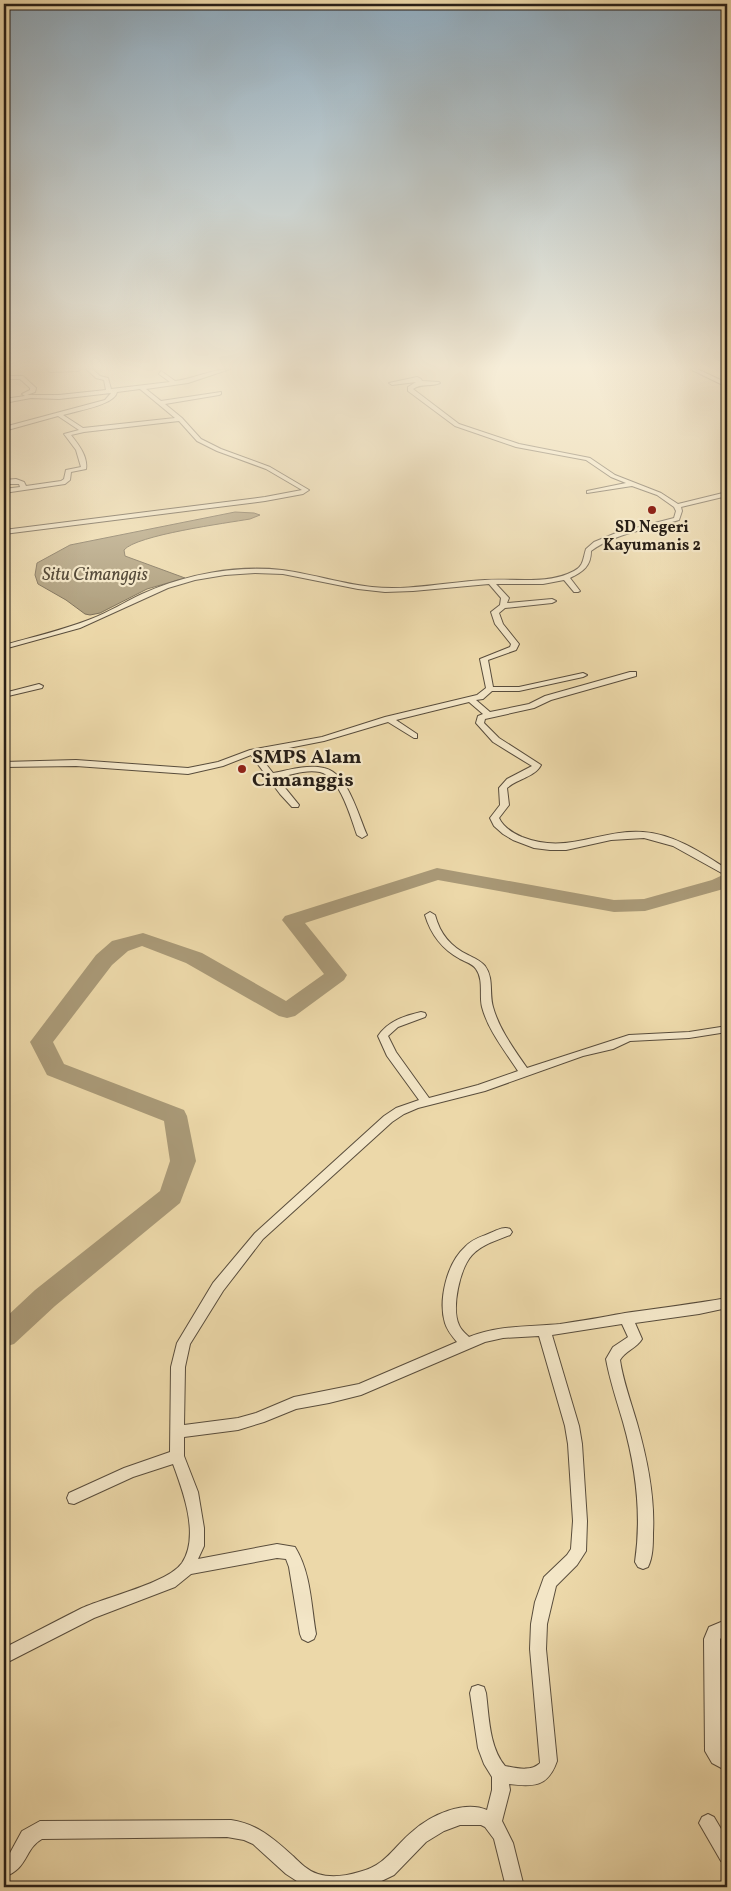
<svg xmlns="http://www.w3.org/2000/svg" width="731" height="1891" viewBox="0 0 731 1891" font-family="Vollkorn,serif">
	<rect width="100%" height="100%" fill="#ecd8a9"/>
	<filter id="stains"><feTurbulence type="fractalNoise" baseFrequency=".004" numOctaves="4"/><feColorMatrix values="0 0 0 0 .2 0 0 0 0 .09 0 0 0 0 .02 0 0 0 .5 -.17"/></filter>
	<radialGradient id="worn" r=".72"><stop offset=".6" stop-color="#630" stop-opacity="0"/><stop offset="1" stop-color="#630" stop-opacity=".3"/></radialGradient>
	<!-- water -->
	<path fill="#a99977" stroke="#756851" d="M235 512 254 513 260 515 250 519C227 523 136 535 124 550L125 556 185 578 147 589 100 613 90 615 85 614 66 600 38 584 35 575 37 563 70 545Z"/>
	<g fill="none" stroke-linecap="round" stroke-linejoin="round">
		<!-- river -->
		<path fill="#a99977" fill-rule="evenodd" d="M437 868 614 900 644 899 712 880 727 873V888L645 911 614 912 438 880 305 923 347 975 344 980 295 1016 287 1018 279 1016 186 963 142 946 128 951 112 965 53 1042 64 1064 184 1110 187 1116 196 1161 180 1203 55 1306 14 1344 4 1347V1319L35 1290 160 1191 170 1161 164 1121 47 1075 30 1042 96 955 112 941 143 933 202 953 286 1001 324 974 282 920 285 916Z"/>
		<defs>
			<g id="minor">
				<path d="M49 369H81L78 371 50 372 47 370Z"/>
				<path d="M86 369H92L100 376 108 378 111 389 170 382 159 374 161 371 175 381C194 379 212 369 230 369L188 383 146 389 161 401 221 392V394L219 395 165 404 182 418 201 439 221 449 270 467 309 490 303 494 265 501 4 534V530L265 497 302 490 266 469 217 451 197 441 179 421 84 432 71 435C79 445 88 457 86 469L71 472 70 480 65 484 4 493V489L20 487 19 484H4V480L16 479 24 482 26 486 61 481 64 479 66 470 81 467 76 450 64 434 79 430 58 416 4 431V427L105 400 111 393 59 399 31 398 4 403V399L25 396 22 394 30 390V388L20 379H4V376H23L36 388 35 392 27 395H59L106 390 104 380 96 378ZM140 389 175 418 83 428 63 415C76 411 115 405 117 392Z"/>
				<path d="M690 369H697L727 383V387Z"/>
				<path d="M417 377 421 379 422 381 439 382 440 383C431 387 421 383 413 389L459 424 519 444 590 458 615 475 661 493 678 504 727 492V496L681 507 682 511 679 520C650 529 617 532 591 551 591 566 583 572 570 578L580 591 578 592H574L564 580 543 584H496L509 598 507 603 552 599 556 601 552 603 505 608 499 613 503 624 519 644 516 650 488 660 493 687H519L583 673 587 675 583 677 519 691H492L483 699 476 700 490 712 529 704 545 696 630 672H636V676L551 700 534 708 485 719 484 723 499 738 541 765C535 777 517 779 507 788L509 805 499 818C503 827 513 833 522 837 568 855 599 829 643 832 674 834 702 853 727 869V876L673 846 644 838 611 840 566 850H550L534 848 513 840 503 834 494 826 490 818 500 805 499 788 507 779 532 766 493 742 476 723 478 716 483 714 469 702 396 720 417 734V738H414L388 722 324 741 258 754 273 773C289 770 307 764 324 768 348 773 358 815 367 835L362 838 357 835C351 818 340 777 320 772 306 769 290 775 277 778L299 805 298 807H292L280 794 251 755 223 766 188 774 76 766 4 767V762L76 760 188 768 218 762 250 750 322 737 385 717 477 695 486 688 480 659 510 647 511 644 495 624 491 612 500 605 501 598 489 584 413 591 385 592 358 589 283 574 255 573 225 575 195 580 168 588 80 628 4 649V645C33 637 63 630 91 619 109 612 125 602 142 594 185 574 236 565 282 570 313 574 342 584 372 587 410 591 447 582 485 580 515 578 548 585 574 571 584 566 583 558 586 549L594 542 616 533 674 518 676 511 674 507 657 495 632 486 587 493V491L626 483 611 477 586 460 516 447 455 426 408 391V387L416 382 392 385 389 383Z"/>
				<path d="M4 436 7 438V446L4 448Z"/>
				<path d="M39 684 43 686 42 688 4 697V693Z"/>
				<path d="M430 912 435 915C440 934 451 947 468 955 474 958 480 960 485 966 494 978 489 993 493 1007 499 1029 514 1049 527 1068L629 1035 689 1032 727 1026V1032L689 1038 630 1041 613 1049 583 1056 485 1091 418 1108 404 1114 392 1122 263 1239 223 1291 190 1344 185 1367 184 1425 238 1418 256 1413 294 1397 359 1384 457 1342C452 1336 447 1330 445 1323 438 1300 447 1263 465 1247 471 1240 480 1237 488 1234 496 1231 503 1226 510 1229L512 1232 510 1235C498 1240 482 1244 472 1255 460 1268 451 1308 459 1325 461 1330 466 1334 469 1337 498 1325 529 1327 560 1324 582 1321 603 1317 625 1313 659 1308 693 1304 727 1298V1308L699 1314 635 1323 642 1339C637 1348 625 1351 620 1360 623 1381 631 1402 637 1423 647 1458 655 1496 653 1533 653 1544 653 1557 648 1567L643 1569 638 1567 635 1562C642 1514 636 1468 623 1422 617 1401 610 1381 606 1359L613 1347 628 1337 622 1324 552 1335 579 1426 582 1444 587 1521 586 1551 577 1565 556 1586 547 1624 546 1649 557 1761C548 1787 534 1787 509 1784L510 1790 502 1821 513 1843 524 1887H506L494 1839 485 1827 481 1825H460L444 1831 426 1842 394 1875 369 1887H306L286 1874 253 1844 244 1840 227 1837 42 1839C24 1849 29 1868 4 1877V1857L10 1853 22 1831 40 1821 231 1820C258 1824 274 1839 293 1856 300 1863 308 1871 318 1874 331 1878 346 1876 359 1872 387 1865 393 1847 413 1831 431 1815 464 1800 487 1810L492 1790V1777L484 1764 478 1748 470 1693 472 1687 478 1685 484 1687 486 1693C489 1716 489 1747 505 1766 516 1768 531 1772 540 1763L530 1649 531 1624 535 1602 544 1577 567 1555 571 1549 573 1521 568 1444 565 1426 539 1336 503 1338 485 1342 361 1395 329 1403 296 1409 264 1422 238 1430 184 1437V1456L198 1492 204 1528V1546L198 1559 277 1544 295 1547C311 1573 311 1605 316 1634L314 1639 308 1642 302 1639 300 1634 289 1567 286 1559 277 1558 191 1574 175 1587 94 1618 4 1664V1648C30 1635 56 1621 82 1608 106 1597 168 1583 182 1563 200 1536 183 1491 173 1464L133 1477 74 1504 69 1503 67 1498 69 1493 124 1468 170 1452 171 1367 177 1343 213 1283 255 1233 384 1116 396 1108 419 1100 387 1056 378 1036C388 1021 404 1016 421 1012L425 1013 426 1015 425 1017 398 1027 388 1036 396 1052 429 1098 478 1085 518 1071C505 1051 488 1030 482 1007 479 995 484 980 476 969 473 964 466 962 460 959 442 949 431 935 425 915Z"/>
				<path d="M721 1622 727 1623V1637H722L720 1639 721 1748 727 1753V1771L712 1763 705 1751 704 1639 709 1627Z"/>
				<path d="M708 1814 714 1817 727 1839V1864L721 1861 699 1823 702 1817Z"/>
			</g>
		</defs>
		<!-- minor casing -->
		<use href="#minor" stroke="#594d3c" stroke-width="2"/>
		<!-- minor -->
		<use href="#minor" fill="#f3e6c7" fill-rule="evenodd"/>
	</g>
	<!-- sky -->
	<linearGradient id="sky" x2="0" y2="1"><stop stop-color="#8fa9bb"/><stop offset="0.58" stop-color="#f6edd8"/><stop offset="1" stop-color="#f6edd8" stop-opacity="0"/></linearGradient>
	<rect width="731" height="633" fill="url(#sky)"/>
	<!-- markers -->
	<g fill="#8f2418" stroke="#f3e6c7" stroke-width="2">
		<circle cx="652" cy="510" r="5"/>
		<circle cx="242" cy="769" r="5"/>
	</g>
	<g text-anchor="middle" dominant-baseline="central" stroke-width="4.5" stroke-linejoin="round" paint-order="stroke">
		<!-- far-poi labels -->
		<g font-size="16" font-weight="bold" fill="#281f17" stroke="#f3e6c7">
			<text x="652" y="528">SD Negeri<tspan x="652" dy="18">Kayumanis 2</tspan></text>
		</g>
		<!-- far-water labels -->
		<g font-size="18" font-style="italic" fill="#554a39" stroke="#f3e6c7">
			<text x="95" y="575">Situ Cimanggis</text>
		</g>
		<!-- poi labels -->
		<g font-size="20" font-weight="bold" fill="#281f17" stroke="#f3e6c7" text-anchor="start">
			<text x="252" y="758">SMPS Alam<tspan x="252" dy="23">Cimanggis</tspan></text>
		</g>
	</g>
	<!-- margin -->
	<rect width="731" height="1891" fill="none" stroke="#ecd8a9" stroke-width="20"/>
	<rect x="5" y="5" width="721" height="1881" fill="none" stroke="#281f17" stroke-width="2.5"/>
	<rect x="10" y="10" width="711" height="1871" fill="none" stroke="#281f17"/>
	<rect width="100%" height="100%" filter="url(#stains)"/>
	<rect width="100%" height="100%" fill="url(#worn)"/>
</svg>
